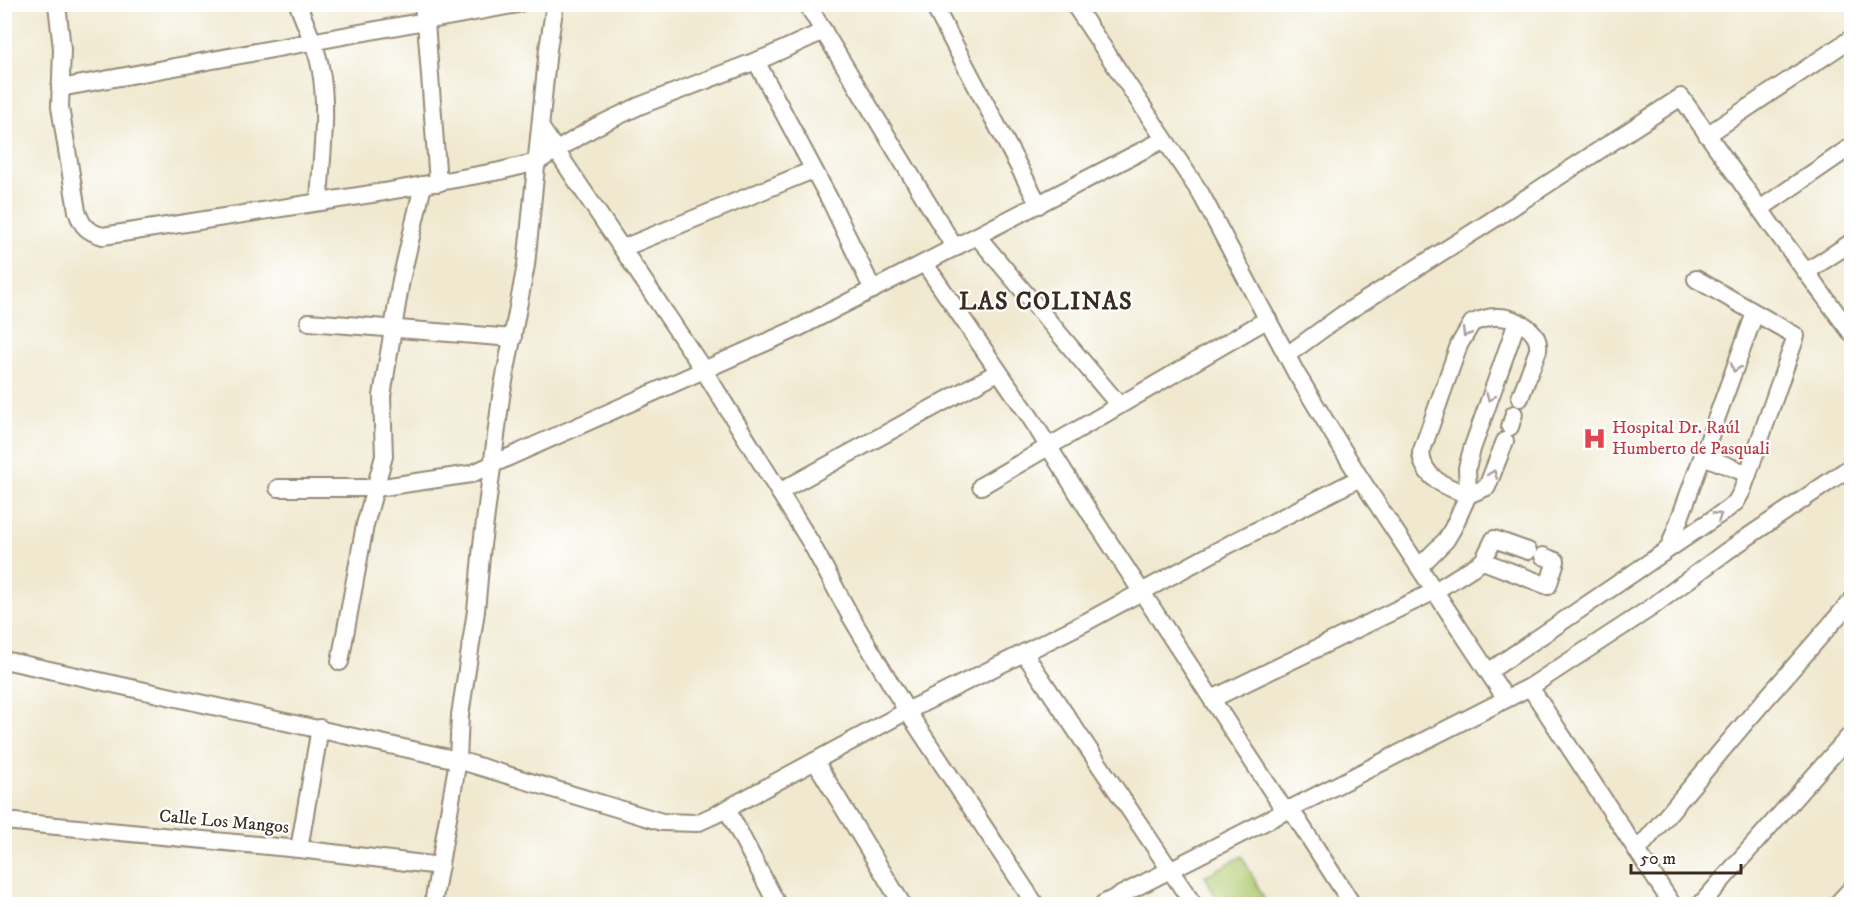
<svg xmlns="http://www.w3.org/2000/svg" width="1856" height="909" viewBox="0 0 1856 909" font-family="'IM FELL DW Pica',serif">
	<rect width="100%" height="100%" fill="#fff"/>
	<filter id="ink" filterUnits="userSpaceOnUse"><feTurbulence type="fractalNoise" baseFrequency=".0167" numOctaves="2"/><feDisplacementMap in="SourceGraphic" scale="12" xChannelSelector="R" yChannelSelector="G"/><feConvolveMatrix kernelMatrix="1 2 1 2 8 2 1 2 1" color-interpolation-filters="sRGB"/></filter>
	<filter id="wash" filterUnits="userSpaceOnUse"><feTurbulence type="fractalNoise" baseFrequency=".008" numOctaves="4" result="noise"/><feDisplacementMap in="SourceGraphic" scale="24" xChannelSelector="R" yChannelSelector="G"/><feGaussianBlur stdDeviation="1.35" result="paint"/><feColorMatrix in="noise" values="0 0 0 0 0 0 0 0 0 0 0 0 0 0 0 0 0 1.4 0 .05"/><feComposite in="paint" operator="in"/></filter>
	<g filter="url(#wash)">
		<rect width="100%" height="100%" fill="#f0e9d0"/>
		<!-- green -->
		<path fill="#afca70" stroke="#757a47" stroke-width="1.5" d="M1242 856 1267 904H1219L1205 876Z"/>
	</g>
	<g filter="url(#ink)">
		<g fill="none" stroke-linecap="round" stroke-linejoin="round">
			<defs>
				<g id="minor">
					<path d="M57 4 62 49 60 107 77 211C82 227 88 232 103 236L384 192 500 171 537 162 595 127 639 106 769 56 824 31"/>
					<path d="M298 4C305 25 316 45 320 66 329 110 321 158 319 202"/>
					<path d="M422 4 426 22 438 183"/>
					<path d="M807 4 955 248"/>
					<path d="M933 4 1039 205"/>
					<path d="M1074 4 1201 194 1296 373 1360 478 1506 699"/>
					<path d="M756 61 832 204 873 290"/>
					<path d="M60 88 518 4"/>
					<path d="M541 128 703 369 811 543 851 617 907 711 1035 904"/>
					<path d="M1707 135 1852 38"/>
					<path d="M1760 209 1852 146"/>
					<path d="M978 237 1119 405"/>
					<path d="M623 248 813 170"/>
					<path d="M925 264 1030 417 1090 513 1285 811"/>
					<path d="M1806 272 1852 242"/>
					<path d="M309 322 513 338"/>
					<path d="M1287 355 1342 315 1480 228 1681 97 1772 226 1852 334"/>
					<path d="M1510 427 1514 414"/>
					<path d="M1505 441 1487 487 1468 495C1447 487 1423 479 1421 453L1459 345 1472 323C1480 320 1487 317 1495 317 1513 316 1541 329 1538 350L1520 398"/>
					<path d="M1703 456 1748 474"/>
					<path d="M981 486 1268 319"/>
					<path d="M278 488H376L471 474 798 328 1163 140"/>
					<path d="M779 492 998 372"/>
					<path d="M1669 548 1755 313"/>
					<path d="M1483 561 1548 586 1556 561 1543 556"/>
					<path d="M1419 567 1446 540 1453 528 1468 495 1467 468 1472 449 1517 322"/>
					<path d="M1024 653 1193 904"/>
					<path d="M4 660 458 760 662 822 697 823 719 813 907 711 1086 622 1230 544 1360 478"/>
					<path d="M340 662 365 525 384 456 382 396 401 280 423 185"/>
					<path d="M1488 672 1726 510 1736 502 1742 491 1796 336 1696 279"/>
					<path d="M1530 687 1672 904"/>
					<path d="M1212 699 1435 591 1483 561 1494 539 1528 551"/>
					<path d="M815 761 902 904"/>
					<path d="M1290 808 1352 904"/>
					<path d="M727 809 777 904"/>
					<path d="M4 821 299 849 440 866"/>
					<path d="M299 849 320 728"/>
					<path d="M1637 851 1744 724 1852 600"/>
					<path d="M433 904 458 760 460 715 476 611 482 545 501 397 526 265 548 49 555 4"/>
					<path d="M1103 904 1530 687 1649 609 1727 551 1852 466"/>
					<path d="M1701 904 1852 733"/>
					<path d="M1837 904 1852 888"/>
				</g>
			</defs>
			<!-- minor casing -->
			<use href="#minor" stroke="#968a77" stroke-width="20"/>
			<!-- minor -->
			<use href="#minor" stroke="#fff" stroke-width="16"/>
		</g>
		<!-- one-way arrows -->
		<defs><path id="oneway-chevron" d="M-2-3.5L2.5 0L-2 3.5" fill="none" stroke-width="1.6" stroke-linecap="round" stroke-linejoin="round" transform="scale(1.5)"/></defs>
		<g stroke="#a79f9a">
			<use href="#oneway-chevron" transform="translate(1466 333) rotate(122)"/>
			<use href="#oneway-chevron" transform="translate(1735 368) rotate(110)"/>
			<use href="#oneway-chevron" transform="translate(1490 397) rotate(110)"/>
			<use href="#oneway-chevron" transform="translate(1493 474) rotate(-69)"/>
			<use href="#oneway-chevron" transform="translate(1718 516) rotate(-33)"/>
		</g>
	</g>
	<!-- icons -->
	<defs>
		<symbol id="hospital-bare" viewBox="-9 -9 18 18"><path d="M-5-5h3v3.5h4V-5h3V5h-3V1.5h-4V5h-3Z" fill="#e0444e" stroke="#fff" stroke-width="2.5" paint-order="stroke"/></symbol>
	</defs>
	<g fill-rule="evenodd">
		<use href="#hospital-bare" x="1578" y="422" width="33" height="33"/>
	</g>
	<g text-anchor="middle" dominant-baseline="central" stroke-width="4.5" stroke-linejoin="round" paint-order="stroke">
		<!-- health labels -->
		<g font-size="18" fill="#be3a42" stroke="#fff" text-anchor="start">
			<text x="1612" y="428">Hospital Dr. Raúl<tspan x="1612" dy="21">Humberto de Pasquali</tspan></text>
		</g>
		<!-- street labels -->
		<g font-size="18" fill="#3b2a1e" stroke="#fff">
			<text transform="translate(224 822) rotate(5)">Calle Los Mangos</text>
		</g>
		<!-- district labels -->
		<g font-size="24" font-weight="bold" letter-spacing="1.5" fill="#3b2a1e" stroke="#fff">
			<text x="1046" y="302">LAS COLINAS</text>
		</g>
	</g>
	<!-- margin -->
	<rect width="1856" height="909" fill="none" stroke="#fff" stroke-width="24"/>
	<!-- scale -->
	<path d="M1631 864v9h110v-9" fill="none" stroke="#3b2a1e" stroke-width="3"/>
	<text x="1640" y="864" font-size="18" fill="#3b2a1e" stroke="#ffffff" stroke-width="4.5" paint-order="stroke">50 m</text>
</svg>
